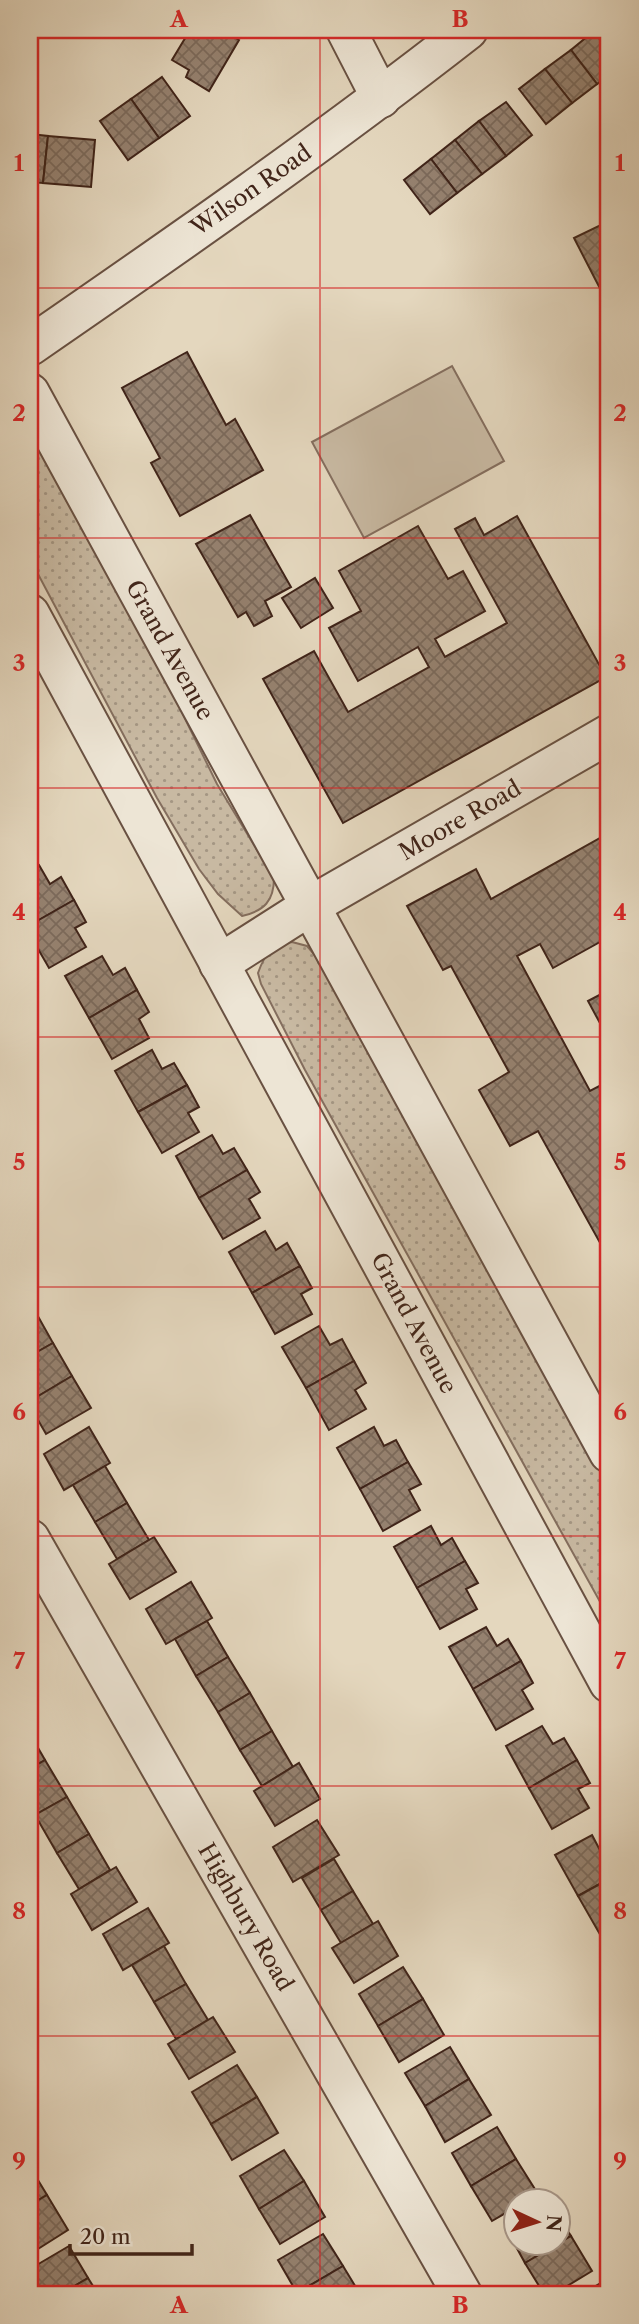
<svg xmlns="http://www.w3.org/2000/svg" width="639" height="2324" viewBox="0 0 639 2324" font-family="'Libre Caslon Text',serif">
	<defs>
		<pattern id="grass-dots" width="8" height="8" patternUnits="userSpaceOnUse" patternTransform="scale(1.75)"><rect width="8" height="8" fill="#c8b9a2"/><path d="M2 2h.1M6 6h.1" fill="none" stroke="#a49683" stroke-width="1.8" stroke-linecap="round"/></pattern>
		<pattern id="building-cross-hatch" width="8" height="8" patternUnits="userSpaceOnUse" patternTransform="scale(1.75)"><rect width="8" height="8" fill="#95816f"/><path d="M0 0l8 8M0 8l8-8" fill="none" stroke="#7b695a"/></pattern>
	</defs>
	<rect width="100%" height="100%" fill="#e4d7be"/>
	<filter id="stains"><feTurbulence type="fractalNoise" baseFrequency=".00286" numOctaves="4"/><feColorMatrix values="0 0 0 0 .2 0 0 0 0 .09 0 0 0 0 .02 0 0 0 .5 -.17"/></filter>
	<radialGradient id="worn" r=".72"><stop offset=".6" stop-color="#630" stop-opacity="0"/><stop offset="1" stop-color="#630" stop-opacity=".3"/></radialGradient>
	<!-- grass -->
	<g fill="url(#grass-dots)" stroke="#846e5e" stroke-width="2">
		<path d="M35 434 147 641 217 784 274 878C274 901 264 911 242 916L218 894 199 869 157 798 30 559V437Z"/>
		<path d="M292 942 307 946 320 961 609 1483V1618L305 1070 261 984 258 973C265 953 272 945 292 942Z"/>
	</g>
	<!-- pitch -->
	<path fill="#c8b9a2" stroke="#846e5e" stroke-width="2" d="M452 366 504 461 364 538 312 442Z"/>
	<!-- building -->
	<g fill="url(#building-cross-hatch)" stroke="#402419" stroke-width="2">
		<path d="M190 30H222L239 40 209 91 186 77 189 70 172 60Z"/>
		<path d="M596 30H609V51L594 31Z"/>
		<path d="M594 31 609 51V75L597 84 571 50Z"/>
		<path d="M571 50 597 84 572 103 545 69Z"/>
		<path d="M545 69 572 103 546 124 519 89Z"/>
		<path d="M162 77 190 116 159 138 131 99Z"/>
		<path d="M131 99 159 138 128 160 100 121Z"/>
		<path d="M506 102 532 135 506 156 479 121Z"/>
		<path d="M479 121 506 156 482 174 455 140Z"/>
		<path d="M30 134 48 136 43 183 30 182Z"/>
		<path d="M48 136 95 140 91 187 43 183Z"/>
		<path d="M455 140 482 174 457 193 431 159Z"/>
		<path d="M431 159 457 193 430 214 404 180Z"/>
		<path d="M609 221V306L574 238Z"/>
		<path d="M187 352 226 425 235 419 263 470 180 516 151 463 160 458 122 388Z"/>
		<path d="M250 515 291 587 265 601 272 616 254 626 246 612 238 617 196 544Z"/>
		<path d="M517 516 606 677 343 823 263 679 314 651 348 712 429 667 418 647 358 681 329 628 361 611 339 571 418 526 448 579 463 571 485 611 435 639 445 657 507 623 455 529 475 518 484 535Z"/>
		<path d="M315 578 333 608 301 628 282 598Z"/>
		<path d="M609 833V911L600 916 609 932V937L553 968 540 944 517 956 590 1091 609 1081V1259L538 1131 510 1146 479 1090 509 1072 451 966 443 970 407 906 476 869 491 899Z"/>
		<path d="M39 865 50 884 61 877 74 900 30 925V870Z"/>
		<path d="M74 900 86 922 75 928 86 947 49 968 30 935V925Z"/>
		<path d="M102 956 113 975 125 968 137 990 89 1018 65 976Z"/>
		<path d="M137 990 149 1012 139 1019 149 1038 112 1059 89 1018Z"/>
		<path d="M609 990V1021L601 1025 588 1001Z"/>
		<path d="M152 1050 162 1069 174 1063 187 1085 138 1112 115 1071Z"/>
		<path d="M187 1085 199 1107 188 1113 199 1132 162 1153 138 1112Z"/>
		<path d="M212 1135 223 1154 234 1148 247 1170 199 1198 176 1156Z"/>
		<path d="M247 1170 260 1192 249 1199 260 1218 223 1239 199 1198Z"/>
		<path d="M265 1231 276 1250 287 1243 300 1266 252 1293 229 1252Z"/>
		<path d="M300 1266 312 1288 301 1294 312 1314 275 1334 252 1293Z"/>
		<path d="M35 1311 53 1343 30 1356V1314Z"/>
		<path d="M319 1326 330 1345 342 1339 354 1361 306 1388 282 1347Z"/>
		<path d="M53 1343 72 1376 30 1401V1356Z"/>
		<path d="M354 1361 366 1383 355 1390 366 1409 329 1430 306 1388Z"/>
		<path d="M72 1376 91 1408 46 1434 30 1406V1401Z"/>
		<path d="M89 1427 110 1463 64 1490 44 1454Z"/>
		<path d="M374 1427 384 1446 396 1440 408 1462 360 1489 337 1448Z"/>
		<path d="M408 1462 421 1484 409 1490 420 1510 383 1531 360 1489Z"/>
		<path d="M105 1466 127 1503 95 1522 73 1485Z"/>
		<path d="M127 1503 149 1540 117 1559 95 1522Z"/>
		<path d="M431 1526 441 1545 452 1538 465 1561 417 1588 394 1547Z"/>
		<path d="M154 1537 176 1572 130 1599 109 1564Z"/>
		<path d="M465 1561 478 1583 466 1589 477 1609 440 1629 417 1588Z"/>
		<path d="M191 1582 212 1618 166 1644 146 1609Z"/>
		<path d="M207 1621 228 1657 196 1676 175 1639Z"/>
		<path d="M486 1627 497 1646 508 1639 521 1661 473 1689 449 1647Z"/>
		<path d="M228 1657 250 1693 218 1712 196 1676Z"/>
		<path d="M521 1661 533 1683 522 1690 533 1709 496 1730 473 1689Z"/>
		<path d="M250 1693 272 1731 240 1750 218 1712Z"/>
		<path d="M542 1726 553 1744 564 1738 577 1760 529 1788 506 1746Z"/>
		<path d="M272 1731 293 1767 262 1786 240 1750Z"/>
		<path d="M30 1734 45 1760 30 1769Z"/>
		<path d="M45 1760 67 1797 35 1815 30 1807V1769Z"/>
		<path d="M577 1760 590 1783 578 1789 589 1808 552 1829 529 1788Z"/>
		<path d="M299 1763 320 1799 275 1826 254 1791Z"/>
		<path d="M67 1797 89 1834 57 1853 35 1815Z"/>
		<path d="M317 1820 339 1855 293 1882 273 1847Z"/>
		<path d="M89 1834 110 1870 79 1889 57 1853Z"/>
		<path d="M592 1835 602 1854 609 1850V1879L578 1896 555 1855Z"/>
		<path d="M334 1859 353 1891 321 1910 302 1878Z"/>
		<path d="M116 1867 137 1902 92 1930 71 1894Z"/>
		<path d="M609 1879V1934L602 1938 578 1896Z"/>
		<path d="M353 1891 373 1924 341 1943 321 1910Z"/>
		<path d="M148 1908 169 1943 123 1970 103 1934Z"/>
		<path d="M378 1921 398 1956 354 1983 332 1948Z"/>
		<path d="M164 1946 186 1984 154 2002 132 1965Z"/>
		<path d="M403 1967 423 1999 378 2026 359 1994Z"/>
		<path d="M186 1984 208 2020 176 2039 154 2002Z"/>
		<path d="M423 1999 444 2035 399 2062 378 2026Z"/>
		<path d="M213 2017 235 2052 189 2079 168 2044Z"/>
		<path d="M450 2047 469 2079 425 2106 405 2073Z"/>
		<path d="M237 2065 257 2097 211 2124 192 2092Z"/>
		<path d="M469 2079 491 2115 445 2142 425 2106Z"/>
		<path d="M257 2097 278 2133 232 2160 211 2124Z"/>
		<path d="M497 2127 516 2159 471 2186 452 2153Z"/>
		<path d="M284 2150 304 2181 259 2209 240 2176Z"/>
		<path d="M516 2159 538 2194 526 2202H516V2207L492 2221 471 2186Z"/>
		<path d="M30 2167 47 2195 30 2205Z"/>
		<path d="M304 2181 325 2217 280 2244 259 2209Z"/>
		<path d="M47 2195 68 2230 30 2254V2205Z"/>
		<path d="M558 2216 571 2236 558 2243Z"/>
		<path d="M516 2224V2244H558L525 2263 507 2230Z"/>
		<path d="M323 2234 343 2266 297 2293 278 2260Z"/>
		<path d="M571 2236 592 2271 554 2294H544L525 2263Z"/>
		<path d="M69 2246 88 2278 61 2294H36L30 2283V2269Z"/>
		<path d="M343 2266 360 2294H298L297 2293Z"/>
		<path d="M88 2278 98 2294H61Z"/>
		<path d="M599 2284 606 2294H582Z"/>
	</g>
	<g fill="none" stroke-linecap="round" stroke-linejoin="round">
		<defs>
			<g id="minor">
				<path d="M346 30 381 98"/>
				<path d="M30 346C178 244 326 141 468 30"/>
				<path d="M30 393 609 1453"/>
				<path d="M30 614 609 1683"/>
				<path d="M219 964 310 906 609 734"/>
				<path d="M30 1539 462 2294"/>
			</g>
		</defs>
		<!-- minor casing -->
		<use href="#minor" stroke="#695142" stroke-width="42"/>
		<!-- minor -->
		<use href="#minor" stroke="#ede5d5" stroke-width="38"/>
	</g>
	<!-- grid -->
	<path fill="none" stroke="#d62828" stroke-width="2" stroke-opacity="0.55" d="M320 30V2294M30 288H609M30 538H609M30 788H609M30 1037H609M30 1287H609M30 1536H609M30 1786H609M30 2036H609"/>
	<g text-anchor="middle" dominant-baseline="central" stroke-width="5" stroke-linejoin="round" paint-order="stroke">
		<!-- street labels -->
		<g font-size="23" fill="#402419" stroke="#ede5d5">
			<text transform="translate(251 190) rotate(-35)">Wilson Road</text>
			<text transform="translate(170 650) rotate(61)">Grand Avenue</text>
			<text transform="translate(460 820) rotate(-30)">Moore Road</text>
			<text transform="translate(414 1323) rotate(62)">Grand Avenue</text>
			<text transform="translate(246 1917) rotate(60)">Highbury Road</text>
		</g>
	</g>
	<!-- margin -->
	<rect width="639" height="2324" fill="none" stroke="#e4d7be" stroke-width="77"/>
	<!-- north arrow -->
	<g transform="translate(537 2222) rotate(94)"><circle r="33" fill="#ede5d5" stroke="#a8988a" stroke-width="2"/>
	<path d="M0-5L12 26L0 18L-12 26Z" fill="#8f2418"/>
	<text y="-10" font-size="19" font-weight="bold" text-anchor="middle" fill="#402419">N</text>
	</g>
	<!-- scale -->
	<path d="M70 2244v10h122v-10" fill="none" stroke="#402419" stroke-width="3.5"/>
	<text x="80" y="2244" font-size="21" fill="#402419" stroke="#ede5d5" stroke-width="5" paint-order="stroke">20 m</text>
	<rect x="38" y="38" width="562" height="2248" fill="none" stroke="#d62828" stroke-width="2.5"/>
	<g font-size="23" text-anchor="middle" font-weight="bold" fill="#d62828">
		<text x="179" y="27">A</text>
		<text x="460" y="27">B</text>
		<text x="19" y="171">1</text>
		<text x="620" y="171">1</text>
		<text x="19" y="421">2</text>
		<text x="620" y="421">2</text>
		<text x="19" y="671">3</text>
		<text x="620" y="671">3</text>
		<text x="19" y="920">4</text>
		<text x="620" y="920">4</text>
		<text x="19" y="1170">5</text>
		<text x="620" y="1170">5</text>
		<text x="19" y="1420">6</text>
		<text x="620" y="1420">6</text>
		<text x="19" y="1669">7</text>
		<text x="620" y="1669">7</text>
		<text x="19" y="1919">8</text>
		<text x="620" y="1919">8</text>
		<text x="19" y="2169">9</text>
		<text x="620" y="2169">9</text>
		<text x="179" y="2313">A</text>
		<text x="460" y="2313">B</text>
	</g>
	<rect width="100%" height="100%" filter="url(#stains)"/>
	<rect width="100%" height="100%" fill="url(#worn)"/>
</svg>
